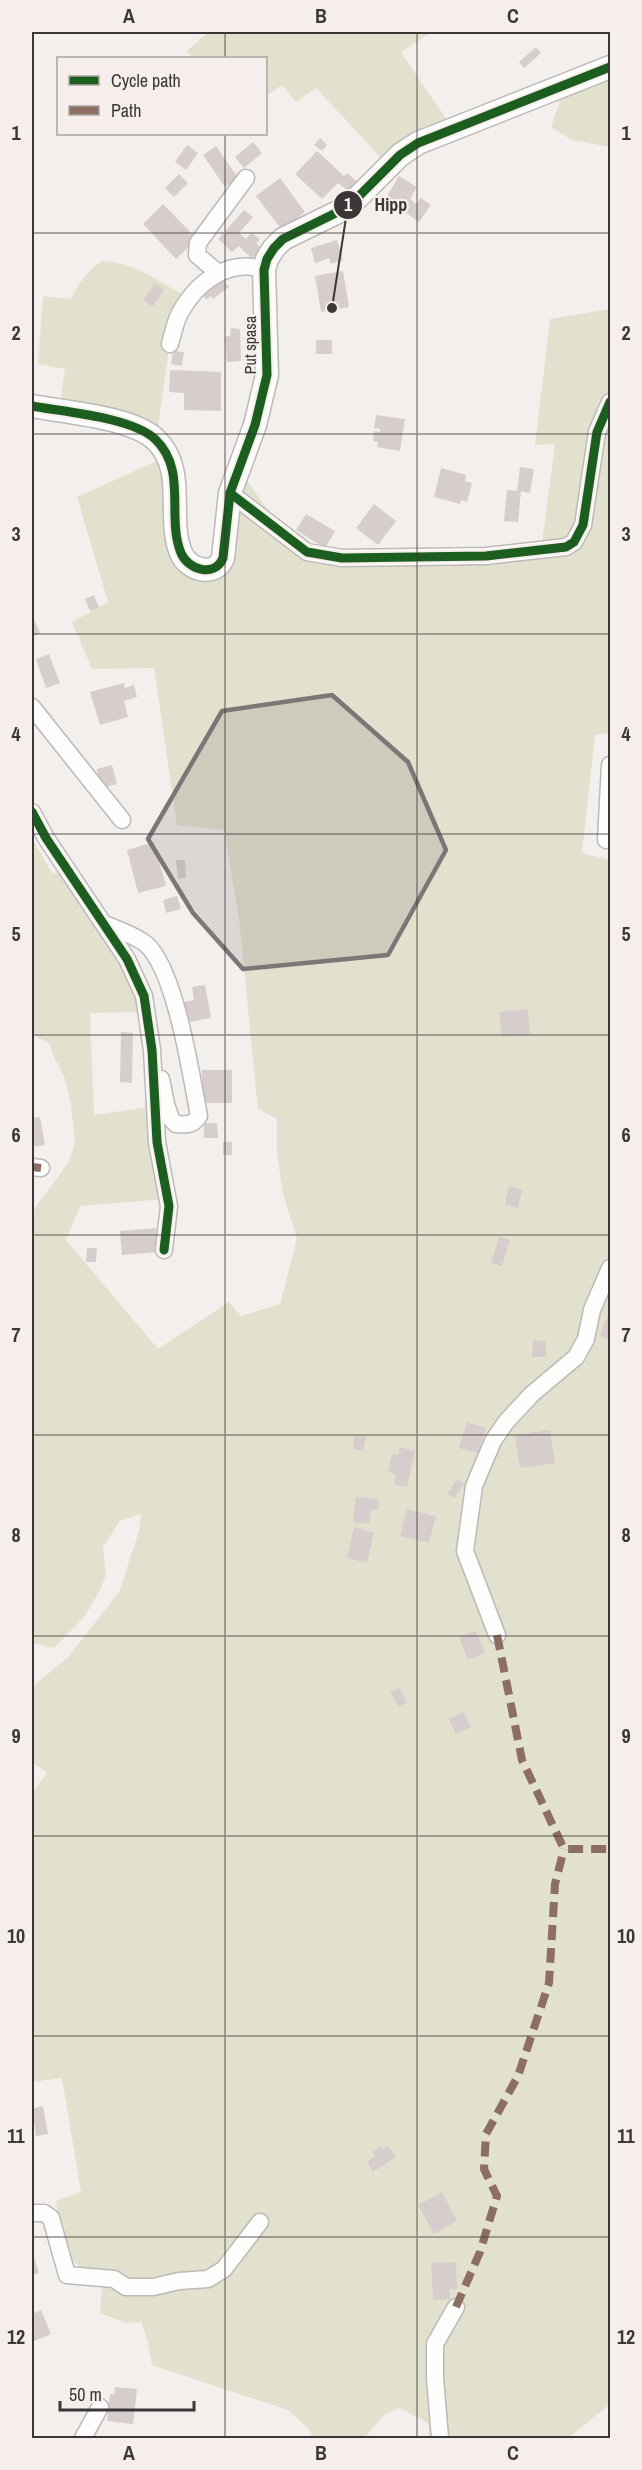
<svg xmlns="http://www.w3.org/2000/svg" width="642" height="2470" viewBox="0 0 642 2470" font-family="'Archivo Narrow',sans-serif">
	<rect width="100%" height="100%" fill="#f3efed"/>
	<!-- green -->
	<g fill="#e2e1cd">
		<path d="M208 32H432L401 52 453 129 385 162 316 88 296 102 282 85 266 96V58H193L187 51Z"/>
		<path d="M610 67V147L572 140 551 127 565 86Z"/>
		<path d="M102 261C133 261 163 284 190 299L170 344 156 440 59 411 65 369 38 364 43 296 71 299C79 283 87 271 102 261Z"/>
		<path d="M610 309V733L595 735 582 853 610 860V2404L568 2438H430L428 2423 400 2408 385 2414 364 2438H313L309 2429 288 2410 152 2365 148 2343 141 2322 126 2323 100 2313 103 2273 83 2270 63 2251 56 2201 81 2192 62 2078 32 2082V1793L47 1773 32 1762V1687L68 1657 119 1592 139 1531 141 1514 120 1521 103 1547 106 1575 99 1592 85 1616 54 1648 34 1643 32 1640V1212L68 1163 75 1144 71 1104 64 1076 53 1055 50 1044 32 1034V838L52 873 64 872 98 920 146 1012 90 1013 94 1115 156 1106 166 1199 80 1206 66 1240 158 1349 229 1302 241 1316 280 1304 297 1239 283 1194 277 1154V1119L258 1109 239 918 224 830 177 825 154 668 92 669 72 622 108 602 77 497 170 455 184 552 211 565 239 470 288 537 307 552 541 551 555 444 535 445 550 319Z"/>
	</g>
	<!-- building -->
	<g fill="#d8cdcd">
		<path d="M536 47 541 53 524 68 519 62Z"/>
		<path d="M320 138 327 145 322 151 314 145Z"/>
		<path d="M253 142 262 153 244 168 235 157Z"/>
		<path d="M187 145 198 153 186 170 175 162Z"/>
		<path d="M216 146 238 178 225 187 203 155Z"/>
		<path d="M317 151 344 176 347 173 361 185 353 195 338 183 322 199 295 174Z"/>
		<path d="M179 174 188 183 174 197 165 188Z"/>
		<path d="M399 176 417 187 410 199 416 204 421 198 431 205 419 222 402 210 400 214 383 203Z"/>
		<path d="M280 178 305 212 282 230 256 196Z"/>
		<path d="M163 204 197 239 176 259 143 224Z"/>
		<path d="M244 210 253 217 239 233 246 239 252 232 260 240 256 243 262 249 252 259 239 246 232 252 218 239Z"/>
		<path d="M337 240 343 260 331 264 329 258 315 263 311 248Z"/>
		<path d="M343 271 349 307 321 312 315 276Z"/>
		<path d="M221 277 229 287 213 299 211 296 206 300 201 292Z"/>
		<path d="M155 283 164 290 152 307 143 300Z"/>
		<path d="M231 328 240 329 241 361 227 362 225 337 230 336Z"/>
		<rect x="316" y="340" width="16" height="14"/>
		<path d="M173 351 184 352 182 366 171 364Z"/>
		<path d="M170 370 221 372V411L184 410V393L169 392Z"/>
		<path d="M376 415 405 419 400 451 377 447 378 442 373 441 374 431 380 432V429L374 428Z"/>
		<path d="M520 467 534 469 530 493 521 491 518 522 504 521 507 490 517 491Z"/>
		<path d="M441 468 466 475 465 481 472 483 467 502 461 500 460 504 434 497Z"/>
		<path d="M374 504 396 521 378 545 356 528Z"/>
		<path d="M306 514 335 531 325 548 296 530Z"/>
		<path d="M94 595 99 608 90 611 85 599Z"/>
		<path d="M32 615 40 633 32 637Z"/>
		<path d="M49 654 60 683 46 688 36 659Z"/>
		<path d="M124 683 125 688 134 685 137 697 124 701 128 717 100 725 90 692Z"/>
		<path d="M112 765 117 784 101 788 97 769Z"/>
		<path d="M154 842 166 886 138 893 127 850Z"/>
		<path d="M176 860H185L186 878 178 879Z"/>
		<path d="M177 896 181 909 166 913 163 900Z"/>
		<path d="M205 985 211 1018 184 1023V1002L194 1000 192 987Z"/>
		<path d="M528 1009 530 1034 502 1037 499 1012Z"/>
		<path d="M121 1032 133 1033 132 1083 120 1082Z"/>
		<rect x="202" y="1070" width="30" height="33"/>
		<path d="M40 1117 45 1145 32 1147V1118Z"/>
		<path d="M204 1123H217L218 1138H204Z"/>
		<rect x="223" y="1142" width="9" height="13"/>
		<path d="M509 1186 522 1190 518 1208 505 1204Z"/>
		<path d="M156 1228 158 1252 122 1255 120 1231Z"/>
		<path d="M499 1236 510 1240 502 1266 491 1263Z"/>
		<path d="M87 1248H97L96 1262H86Z"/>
		<path d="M610 1309V1340L600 1336Z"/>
		<path d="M533 1340 546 1341V1357H532Z"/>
		<path d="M467 1422 486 1428 478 1453 459 1448Z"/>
		<path d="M550 1430 555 1463 520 1468 515 1435Z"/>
		<path d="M355 1436 366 1437 363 1451 353 1449Z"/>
		<path d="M400 1447 415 1451 407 1487 394 1484 396 1474 388 1472 392 1454 398 1455Z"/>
		<path d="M457 1479 464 1484 454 1498 447 1494Z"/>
		<path d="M356 1497 379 1499 378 1510H371L369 1524 353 1522Z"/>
		<path d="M407 1509 436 1516 429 1543 400 1536Z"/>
		<path d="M354 1527 374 1533 367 1563 347 1558Z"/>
		<path d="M476 1631 485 1653 468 1660 459 1637Z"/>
		<path d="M399 1688 407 1702 399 1707 390 1692Z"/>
		<path d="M463 1712 471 1727 456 1734 449 1719Z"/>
		<path d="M43 2106 48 2134 36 2136 32 2109Z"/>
		<path d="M381 2146 383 2149 388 2146 396 2157 373 2172 367 2162 375 2156 372 2152Z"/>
		<path d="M442 2192 457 2221 434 2234 418 2205Z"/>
		<path d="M32 2250 39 2273 32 2275Z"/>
		<path d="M456 2262 457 2289H450V2299L433 2300 431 2263Z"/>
		<path d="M32 2304 35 2313 41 2310 51 2334 32 2342Z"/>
		<path d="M115 2387 137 2389 133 2424 107 2421 110 2394 114 2395Z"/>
	</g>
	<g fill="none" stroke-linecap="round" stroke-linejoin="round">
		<defs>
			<g id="street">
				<path d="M217 272 197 255 198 243 246 178"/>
				<path d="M170 344C173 334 175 322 180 313 196 283 229 257 264 270"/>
				<path d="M230 493 307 552 342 558 486 556 566 547 574 542 583 525 597 432 610 402"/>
				<path d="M32 707 122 820"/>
				<path d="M32 812 46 838 127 959 144 996 152 1050 157 1142 169 1206 164 1250"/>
				<path d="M606 840 610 765"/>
				<path d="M104 924C117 929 134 935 146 944 176 971 191 1075 199 1116 193 1125 187 1125 176 1124L171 1119 166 1104 161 1079"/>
				<path d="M32 1167 41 1168"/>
				<path d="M497 1635 465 1551 474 1486 493 1441 506 1422 532 1394 576 1357 586 1339 592 1310 610 1268"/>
				<path d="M32 2213H44L51 2218 67 2275 114 2279 126 2287H153L179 2281 208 2279 224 2269 260 2222"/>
				<path d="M83 2438 100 2407"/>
				<path d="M440 2438 435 2378V2344L456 2307"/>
			</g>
			<path id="secondary" d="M32 406C64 412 131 417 155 439 188 470 166 517 181 553 188 570 215 578 223 558L230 493 255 425 267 375 264 270 267 259 274 248 283 239 348 207 400 155 418 143 610 67"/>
		</defs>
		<!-- street casing -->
		<use href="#street" stroke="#bcb9b8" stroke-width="19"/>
		<!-- secondary casing -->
		<use href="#secondary" stroke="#bcb9b8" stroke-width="25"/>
		<!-- street -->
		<use href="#street" stroke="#fdfdfc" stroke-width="16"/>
		<!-- secondary -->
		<use href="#secondary" stroke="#fdfdfc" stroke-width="22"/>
		<!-- quiet -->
		<g stroke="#8d6e63" stroke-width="8" stroke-dasharray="15 8" stroke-linecap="butt">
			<path d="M32 1167 41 1168"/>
			<path d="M497 1635 522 1760 564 1849H610"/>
			<path d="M456 2307 480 2252 497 2196 484 2169 486 2134 518 2076 549 1983 555 1884 564 1849"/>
		</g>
		<defs>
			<g id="cycleway">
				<path d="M32 406C64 412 131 417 155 439 188 470 166 517 181 553 188 570 215 578 223 558L230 493 255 425 267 375 264 270 267 259 274 248 283 239 348 207 400 155 418 143 610 67"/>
				<path d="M230 493 307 552 342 558 486 556 566 547 574 542 583 525 597 432 610 402"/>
				<path d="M32 812 46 838 127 959 144 996 152 1050 157 1142 169 1206 164 1250"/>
			</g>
		</defs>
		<!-- cycleway casing -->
		<use href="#cycleway" stroke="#f5eeeb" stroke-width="13"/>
		<!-- cycleway -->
		<use href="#cycleway" stroke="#1b5e20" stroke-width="9"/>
	</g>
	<!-- marked area -->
	<path fill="#7b7776" fill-opacity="0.2" stroke="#7b7776" stroke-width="4.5" stroke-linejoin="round" d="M332 695 408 762 446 850 388 955 243 969 193 913 148 839 222 711Z"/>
	<!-- grid -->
	<path fill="none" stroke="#3a3736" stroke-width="1.5" stroke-opacity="0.55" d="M225 32V58M417 32V2438M225 134V2438M32 233H610M32 434H610M32 634H610M32 834H610M32 1035H610M32 1235H610M32 1435H610M32 1636H610M32 1836H610M32 2036H610M32 2237H610"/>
	<g text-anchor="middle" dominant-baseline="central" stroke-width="4.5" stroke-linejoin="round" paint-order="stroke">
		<!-- street labels -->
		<g font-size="16" fill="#3a3736" stroke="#f5eeeb">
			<text transform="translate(250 345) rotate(-90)">Put spasa</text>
		</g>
	</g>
	<!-- callouts -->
	<path fill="none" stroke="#3a3736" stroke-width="2" d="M332 308L348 205"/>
	<g fill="#3a3736" stroke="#f5eeeb" stroke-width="2">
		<circle cx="332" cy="308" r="6"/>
		<circle cx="348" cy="205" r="15"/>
	</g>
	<g font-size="18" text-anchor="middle" font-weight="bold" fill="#fff">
		<text x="348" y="211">1</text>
	</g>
	<g font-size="18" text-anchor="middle" font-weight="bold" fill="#3a3736" stroke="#f5eeeb" stroke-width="4.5" stroke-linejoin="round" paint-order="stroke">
		<text x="391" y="211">Hipp</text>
	</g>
	<!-- border -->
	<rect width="642" height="2470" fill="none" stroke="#f5eeeb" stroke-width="66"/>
	<!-- legend -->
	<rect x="57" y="57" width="210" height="78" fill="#f5eeeb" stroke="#aaa5a3" stroke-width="1.5"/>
	<rect x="69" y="76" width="30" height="9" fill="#1b5e20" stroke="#aaa5a3" stroke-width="1.5"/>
	<text x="111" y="87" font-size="18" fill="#3a3736">Cycle path</text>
	<rect x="69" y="106" width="30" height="9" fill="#8d6e63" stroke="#aaa5a3" stroke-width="1.5"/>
	<text x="111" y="117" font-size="18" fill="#3a3736">Path</text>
	<!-- scale -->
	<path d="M60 2401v9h134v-9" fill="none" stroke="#3a3736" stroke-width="3"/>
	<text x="69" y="2401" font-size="18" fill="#3a3736" stroke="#f5eeeb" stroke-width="4.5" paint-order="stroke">50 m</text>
	<rect x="33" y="33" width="576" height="2404" fill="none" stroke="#3a3736" stroke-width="2"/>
	<g font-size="20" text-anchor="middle" font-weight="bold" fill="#3a3736">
		<text x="129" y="23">A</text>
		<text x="321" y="23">B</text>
		<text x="513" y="23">C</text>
		<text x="16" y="140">1</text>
		<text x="626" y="140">1</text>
		<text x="16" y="340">2</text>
		<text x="626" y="340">2</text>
		<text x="16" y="541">3</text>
		<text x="626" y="541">3</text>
		<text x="16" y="741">4</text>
		<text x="626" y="741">4</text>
		<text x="16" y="941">5</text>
		<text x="626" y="941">5</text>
		<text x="16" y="1142">6</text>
		<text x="626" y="1142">6</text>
		<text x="16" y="1342">7</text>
		<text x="626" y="1342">7</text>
		<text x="16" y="1542">8</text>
		<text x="626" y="1542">8</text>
		<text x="16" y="1743">9</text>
		<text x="626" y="1743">9</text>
		<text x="16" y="1943">10</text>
		<text x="626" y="1943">10</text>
		<text x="16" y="2143">11</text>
		<text x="626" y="2143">11</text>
		<text x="16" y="2344">12</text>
		<text x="626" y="2344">12</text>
		<text x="129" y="2460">A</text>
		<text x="321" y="2460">B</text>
		<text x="513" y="2460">C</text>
	</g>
</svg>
